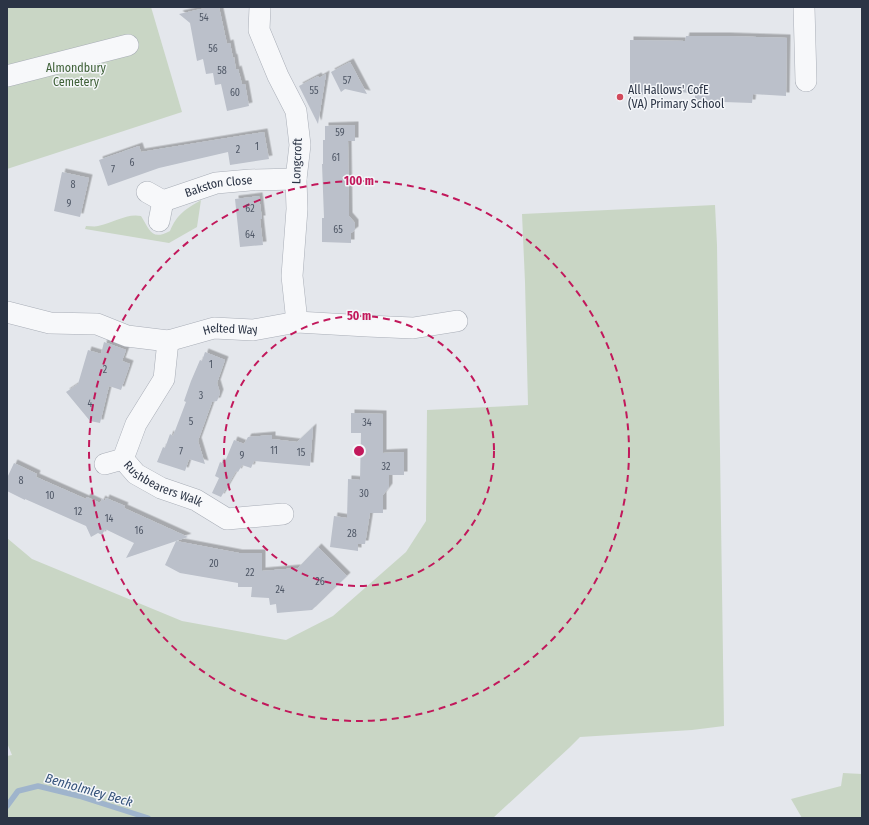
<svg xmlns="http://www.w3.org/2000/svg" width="869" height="825" viewBox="0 0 869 825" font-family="'Fira Sans Condensed',sans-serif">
	<defs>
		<filter id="shadow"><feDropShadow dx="3.5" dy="-3.5" stdDeviation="0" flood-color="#0004"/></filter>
	</defs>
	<rect width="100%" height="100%" fill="#e4e7ec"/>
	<!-- green -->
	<g fill="#c9d6c5">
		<path d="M7 7H151L182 112 7 169Z"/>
		<path d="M201 200 197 227 169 243 85 229 86 226C90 226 95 227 98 226 113 223 127 213 141 216 150 230 151 241 170 231 177 214 186 209 201 200Z"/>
		<path d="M715 205 717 245 724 726 692 730 580 737 569 748 493 818H7V756L12 755 7 743V538L32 559 182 621 286 640 333 616 406 552 426 521 427 410 528 405 525 282 522 214Z"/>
		<path d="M843 773 862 774V818H802L791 799 841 786Z"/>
	</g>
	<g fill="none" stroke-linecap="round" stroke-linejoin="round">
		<!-- stream -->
		<path stroke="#9fb4cc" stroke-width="5.5" d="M7 806 18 791 38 786 79 796 148 818"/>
	</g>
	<!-- building -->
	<g fill="#bbc0ca" filter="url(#shadow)">
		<path d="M210 7H219L227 44 230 43 233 58 234 57 236 70 238 69 242 84H245L249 106 227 111 221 84 215 85 213 73 206 74 203 59 197 61 190 23 179 14Z"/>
		<path d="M686 36H726L787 38 786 96 753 94 752 103 695 101V93L652 91V95L630 94V40L685 41Z"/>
		<path d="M350 62 367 94 345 89 341 92 331 72Z"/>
		<path d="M326 74 318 124 299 86 318 76 319 78Z"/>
		<path d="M355 125V141H348L349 216 355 223V230L351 233V243L322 242V218H324L322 164H323V140H325V126Z"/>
		<path d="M264 132 269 159 230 165 228 152 159 168 108 186 99 160 139 146 141 152Z"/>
		<path d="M62 172 89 178 80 217 54 211Z"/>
		<path d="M259 196 262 219H260L263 245 240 247 235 199Z"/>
		<path d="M104 342 126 350 122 361 130 364 121 390 109 386 100 423 90 421 66 392 78 384 88 350 101 354Z"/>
		<path d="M205 352 225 360 217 383 220 393 217 401 212 402 198 441 205 464 189 459 185 471 157 462 163 447 165 448 170 434 173 436 186 402 184 401 191 381 200 360 202 361Z"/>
		<path d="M351 413 383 414V453L404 452V475H389V487L383 495V513H370L365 544H358V551L330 547 334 516 347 518 348 479 360 480 361 433H351Z"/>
		<path d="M313 427 310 466 254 461 251 468 242 465 238 472 236 471 221 497 212 493 219 478 215 476 220 462 224 464 234 440 244 444 248 437 272 435V439L297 442Z"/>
		<path d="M14 463 37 474 36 477 86 499 87 497 100 503 102 499 105 501 106 498 125 506 124 508 188 537 126 558 134 543 105 529 102 535 98 533 91 537 86 526 25 499V500L7 491V478Z"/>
		<path d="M176 541 239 553H262V571L298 568 318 547 347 576 312 610 277 613 276 604 270 605 269 598 251 597 252 587H238V583L180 573 165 565Z"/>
	</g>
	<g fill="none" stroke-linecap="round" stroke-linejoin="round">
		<defs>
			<g id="minor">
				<path d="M260 7 259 30 278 76 296 111 300 145 296 179 297 209 292 276 297 322"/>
				<path d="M804 7 806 81"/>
				<path d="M7 76 128 45"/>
				<path d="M147 192 163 201"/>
				<path id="s1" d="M163 201 216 183 250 180 296 179"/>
				<path d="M159 221 163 201"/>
				<path id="s2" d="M7 312 50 323 97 324 127 336 168 341 214 328 253 330 297 322 367 326 413 328 457 321"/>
				<path id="s3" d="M168 341 164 379 136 424 123 459 136 474 161 488 196 500 227 519 283 514"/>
				<path d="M105 464 123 459"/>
			</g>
		</defs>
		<!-- minor casing -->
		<use href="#minor" stroke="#a9aeb7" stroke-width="22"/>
		<!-- minor -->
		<use href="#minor" stroke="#f7f8fa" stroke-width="21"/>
	</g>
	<!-- distance rings -->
	<g fill="none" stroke="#c2185b" stroke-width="2" stroke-dasharray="7 5">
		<circle cx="359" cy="451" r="135"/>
		<circle cx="359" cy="451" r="270"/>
	</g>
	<!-- markers -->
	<circle fill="#d1495b" stroke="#f4f6f9" stroke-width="1.5" cx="620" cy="97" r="4"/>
	<g text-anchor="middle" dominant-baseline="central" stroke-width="3" stroke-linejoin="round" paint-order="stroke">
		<!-- number labels -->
		<g font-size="10" fill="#4f5766">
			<text x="204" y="18">54</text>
			<text x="213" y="49">56</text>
			<text x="222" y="71">58</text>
			<text x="347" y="81">57</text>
			<text x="314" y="91">55</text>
			<text x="235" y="93">60</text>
			<text x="340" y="133">59</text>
			<text x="257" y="147">1</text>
			<text x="238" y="150">2</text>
			<text x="336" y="158">61</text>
			<text x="132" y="163">6</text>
			<text x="113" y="170">7</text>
			<text x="73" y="185">8</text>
			<text x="69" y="204">9</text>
			<text x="250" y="209">62</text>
			<text x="338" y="230">65</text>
			<text x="250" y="235">64</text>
			<text x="211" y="365">1</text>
			<text x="105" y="370">2</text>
			<text x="201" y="396">3</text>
			<text x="90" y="404">4</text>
			<text x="191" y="422">5</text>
			<text x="367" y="423">34</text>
			<text x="274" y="451">11</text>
			<text x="181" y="452">7</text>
			<text x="301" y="453">15</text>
			<text x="242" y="456">9</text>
			<text x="386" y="467">32</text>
			<text x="21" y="481">8</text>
			<text x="364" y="494">30</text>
			<text x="50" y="496">10</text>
			<text x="78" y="512">12</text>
			<text x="109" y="519">14</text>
			<text x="139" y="531">16</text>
			<text x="352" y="534">28</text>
			<text x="214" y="564">20</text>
			<text x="250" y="573">22</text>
			<text x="320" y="582">26</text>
			<text x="280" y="590">24</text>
		</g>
		<!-- park labels -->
		<g font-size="12" fill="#3f6138" stroke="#f4f6f9">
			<text x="76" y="68">Almondbury<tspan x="76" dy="14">Cemetery</tspan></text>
		</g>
		<!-- poi labels -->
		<g font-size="12" fill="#2b3445" stroke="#f4f6f9" text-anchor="start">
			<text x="628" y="90">All Hallows' CofE<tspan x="628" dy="14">(VA) Primary School</tspan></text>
		</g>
		<!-- street labels -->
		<g font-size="12" fill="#2b3445" stroke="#f4f6f9">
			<text transform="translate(297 161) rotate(-88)">Longcroft</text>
			<text stroke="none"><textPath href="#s1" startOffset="58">Bakston Close</textPath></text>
			<text stroke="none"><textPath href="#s2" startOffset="229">Helted Way</textPath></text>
			<text stroke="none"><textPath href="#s3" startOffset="177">Rushbearers Walk</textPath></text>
		</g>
		<!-- water labels -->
		<g font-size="13" font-style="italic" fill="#34527a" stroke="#f4f6f9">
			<text transform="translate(89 790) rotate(16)">Benholmley Beck</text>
		</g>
	</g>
	<circle cx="359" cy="451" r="6" fill="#c2185b" stroke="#f4f6f9" stroke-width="2"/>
	<g font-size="12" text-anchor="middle" font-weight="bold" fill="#c2185b" stroke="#f4f6f9" stroke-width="3" stroke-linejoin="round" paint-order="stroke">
		<text x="359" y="185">100 m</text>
		<text x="359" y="320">50 m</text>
	</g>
	<!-- border -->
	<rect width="869" height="825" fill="none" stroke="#2b3445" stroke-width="16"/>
</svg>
